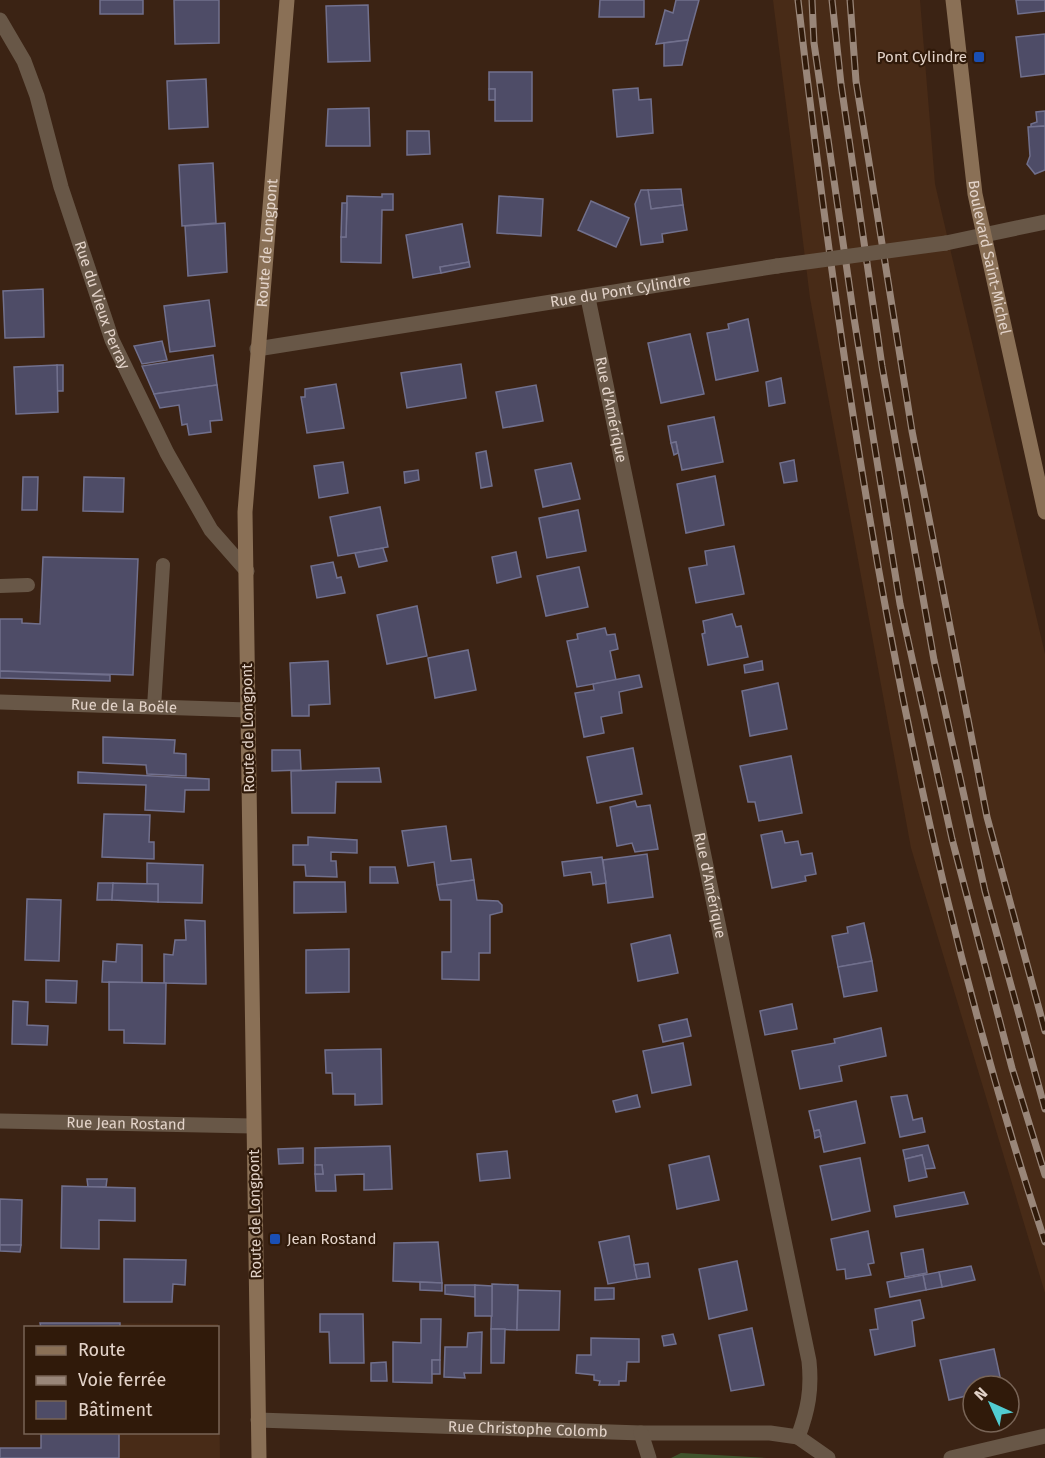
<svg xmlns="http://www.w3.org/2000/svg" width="1045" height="1458" viewBox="0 0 1045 1458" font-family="'Fira Sans',sans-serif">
	<rect width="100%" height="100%" fill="#3b2314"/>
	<!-- built -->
	<g fill="#482b17">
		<path d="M773 0H920L935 184 1045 654V1293L911 848 810 298Z"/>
		<path d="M40 1323 218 1324 220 1458H0V1448H41V1433L218 1432V1328H41Z"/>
	</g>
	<!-- green -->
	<path fill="#40542c" d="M681 1453 767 1458H671Z"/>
	<!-- building -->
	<g fill="#4e4c67" stroke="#71708d" stroke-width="1.5">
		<rect x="100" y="0" width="43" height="14"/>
		<path d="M174 0H219V43L175 44Z"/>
		<path d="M600 0H644V17H599Z"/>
		<path d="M676 0H699L688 40 656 44 665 10 673 13Z"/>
		<path d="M1016 0H1045V11L1018 14Z"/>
		<path d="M368 5 370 61 328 62 326 6Z"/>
		<path d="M1045 34V74L1021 77 1016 37Z"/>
		<path d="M688 40 682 65 664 66V43Z"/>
		<path d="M489 72H532V121H495V89H489Z"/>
		<path d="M206 79 208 127 169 129 167 81Z"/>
		<path d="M638 88 639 100 651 99 653 133 617 137 613 90Z"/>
		<rect x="489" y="89" width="6" height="11"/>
		<path d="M369 108 370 146H326L328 109Z"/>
		<path d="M1045 111V126L1031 127V124L1037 122 1036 112Z"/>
		<path d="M1045 126V170L1035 174 1027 164 1030 156 1028 127Z"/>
		<path d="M407 131H429L430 154 407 155Z"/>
		<path d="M213 163 216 223 182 226 179 165Z"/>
		<path d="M681 189 683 205 651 209 648 190Z"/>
		<path d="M641 190H648L651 209 683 205 687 230 662 234 663 242 641 245 635 204Z"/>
		<path d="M382 194H393V210H382L381 263 341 262V237H346L347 196 382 197Z"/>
		<path d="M499 196 543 199 541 236 497 233Z"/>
		<path d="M591 201 629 218 616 247 578 230Z"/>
		<path d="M342 203H347L346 237H341Z"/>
		<path d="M225 223 227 272 188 276 185 226Z"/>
		<path d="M462 224 469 262 440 267 441 273 413 278 406 235Z"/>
		<path d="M469 262 470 267 441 273 440 267Z"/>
		<path d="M43 289 44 337 5 338 3 291Z"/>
		<path d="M209 300 215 346 170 352 164 306Z"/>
		<path d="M748 319 758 371 716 380 707 333 729 329 728 324Z"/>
		<path d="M690 334 704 394 661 403 648 343Z"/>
		<path d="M162 341 167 360 142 364 134 346Z"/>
		<path d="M213 355 217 385 154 394 142 366Z"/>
		<path d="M461 364 466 398 407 408 401 373Z"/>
		<rect x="57" y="365" width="6" height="26"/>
		<path d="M57 365 58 412 16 414 14 367Z"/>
		<path d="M781 378 785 403 769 406 766 382Z"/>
		<path d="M336 384 344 428 307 433 301 397H305V389Z"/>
		<path d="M217 385 222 420 210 421 211 432 189 435 187 424 182 425 179 405 160 408 154 394Z"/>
		<path d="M536 385 543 421 503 428 496 392Z"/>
		<path d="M714 417 723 462 682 470 676 442 671 443 668 426Z"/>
		<path d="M676 442 678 453 674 455 671 443Z"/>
		<path d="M486 451 492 486 481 488 476 453Z"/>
		<path d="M794 460 797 481 784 483 780 463Z"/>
		<path d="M343 462 348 493 319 498 314 466Z"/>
		<path d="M571 463 580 499 543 507 535 470Z"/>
		<path d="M418 470 419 480 405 483 404 472Z"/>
		<path d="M715 476 724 525 686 533 677 484Z"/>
		<path d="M23 477H38L37 510H22Z"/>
		<path d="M84 477 124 478 123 512 83 511Z"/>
		<path d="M380 507 388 547 338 556 330 517Z"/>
		<path d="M578 510 586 551 547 558 539 518Z"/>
		<path d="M734 546 744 594 696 603 689 568 707 565 705 551Z"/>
		<path d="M383 548 387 561 359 567 355 553Z"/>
		<path d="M516 552 521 577 497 583 492 557Z"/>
		<path d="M43 557 138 559 133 675 0 671V619H22V623L40 624Z"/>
		<path d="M333 562 337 578 341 577 345 593 317 598 311 566Z"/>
		<path d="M579 567 588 607 546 616 537 576Z"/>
		<path d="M417 606 427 656 387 664 377 615Z"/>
		<path d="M732 614 736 627 741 626 748 657 708 665 702 634 705 633 703 621Z"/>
		<path d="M605 628 607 635 615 634 618 649 610 651 616 680 577 687 567 641 578 639 577 634Z"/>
		<path d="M468 650 476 690 435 698 428 658Z"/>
		<path d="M328 661 330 704 309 705V716H292L290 663Z"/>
		<path d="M762 661 763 670 745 673 744 665Z"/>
		<path d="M0 671 110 675V681L0 678Z"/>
		<path d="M639 675 642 687 619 692 622 713 601 717 604 733 584 737 575 693 594 690 593 684Z"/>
		<path d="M778 683 787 729 750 736 742 691Z"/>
		<path d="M103 737 175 740 174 753 186 754V776L147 774 146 765 103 763Z"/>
		<path d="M633 748 642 794 597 803 587 757Z"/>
		<path d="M272 750H300L301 770 272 771Z"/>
		<path d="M791 756 802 813 759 821 755 802H748L740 766Z"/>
		<path d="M379 768 381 782H336L335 813H292L291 771Z"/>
		<path d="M78 772 209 779V790H185L184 812 145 810 146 785 78 783Z"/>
		<path d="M635 801 637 807 650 805 658 849 635 852 632 843 617 846 610 807Z"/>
		<path d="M104 814 150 815 149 842H154V859L102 857Z"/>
		<path d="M446 826 451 861 471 859 474 880 437 885 434 862 408 866 402 831Z"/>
		<path d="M782 831 785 843 798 841 801 855 812 853 816 874 805 876 806 881 772 888 761 835Z"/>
		<path d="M308 837 357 840V853L331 852V861H336L337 877 306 876 305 865H293V845H308Z"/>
		<path d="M647 854 653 897 608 903 603 860Z"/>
		<path d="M602 857 606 883 593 885 591 872 564 876 562 862Z"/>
		<path d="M147 863 203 865 202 903 158 902V884H147Z"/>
		<path d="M370 867H395L398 883H370Z"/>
		<path d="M474 880 477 900 498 901 502 905V912L490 915V953H479V980L442 979V952H451V900H440L437 885Z"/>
		<path d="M294 882H345L346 912 294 913Z"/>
		<path d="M98 883H113L112 900H97Z"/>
		<path d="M113 883 158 884V902L112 900Z"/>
		<path d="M27 899 61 900 59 961 25 960Z"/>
		<path d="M185 920 205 921 206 984 164 983V954L173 955 175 940H186Z"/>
		<path d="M864 923 872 961 838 967 832 936 848 933 847 927Z"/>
		<path d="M670 935 678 973 638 981 631 944Z"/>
		<path d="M117 944 142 945V983L102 982 103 961 116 962Z"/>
		<path d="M349 949V992L306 993V950Z"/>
		<path d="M872 961 877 991 844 997 838 967Z"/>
		<path d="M46 980 77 981 76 1003 46 1002Z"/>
		<path d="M109 982 166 983 165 1044 124 1043V1030H109Z"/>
		<path d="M13 1001 28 1002 27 1025 48 1026 47 1045 12 1044Z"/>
		<path d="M792 1004 797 1029 765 1035 760 1011Z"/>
		<path d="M687 1019 691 1036 663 1042 659 1025Z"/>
		<path d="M881 1028 886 1056 839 1066 842 1081 800 1089 792 1051 835 1043 834 1039Z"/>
		<path d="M683 1043 691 1085 652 1093 643 1051Z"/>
		<path d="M381 1049 382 1104 355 1105V1094H333L332 1073H326L325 1050Z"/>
		<path d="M637 1095 640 1107 616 1112 613 1101Z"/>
		<path d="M907 1095 913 1120 922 1118 925 1132 900 1137 891 1097Z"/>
		<path d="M856 1101 865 1143 824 1152 819 1130 814 1131 809 1111Z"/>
		<path d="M819 1130 821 1136 815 1138 814 1131Z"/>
		<path d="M928 1145 935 1168 925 1169 922 1155 905 1159 903 1150Z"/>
		<path d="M390 1146 392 1189 364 1190V1174L335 1175 336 1191H316L315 1174H323L322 1165H315V1148Z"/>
		<path d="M303 1148V1163L279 1164 278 1149Z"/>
		<path d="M507 1151 510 1178 480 1181 477 1154Z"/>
		<path d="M922 1155 927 1177 909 1181 905 1159Z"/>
		<path d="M709 1156 719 1200 677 1209 669 1165Z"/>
		<path d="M860 1158 870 1211 832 1220 820 1166Z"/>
		<path d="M315 1165H322L323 1174H315Z"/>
		<path d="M87 1179H107L106 1187H88Z"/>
		<path d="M62 1186 135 1188V1221L99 1220V1249L61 1248Z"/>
		<path d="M964 1192 968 1204 896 1217 894 1206Z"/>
		<path d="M0 1199 22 1200 21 1245H0Z"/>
		<path d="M868 1231 874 1263 868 1264 871 1275 846 1279 845 1269 837 1270 831 1239Z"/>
		<path d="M629 1236 637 1279 608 1284 599 1242Z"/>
		<path d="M438 1242 442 1283 393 1281 394 1243Z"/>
		<path d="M0 1245H21L20 1252 0 1251Z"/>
		<path d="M923 1249 927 1273 905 1277 901 1253Z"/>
		<path d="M124 1259 186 1260 185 1285 173 1284 172 1302H124Z"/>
		<path d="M737 1261 747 1310 709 1319 699 1269Z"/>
		<path d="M648 1263 650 1277 637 1279 634 1265Z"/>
		<path d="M971 1266 975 1280 942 1287 939 1272Z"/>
		<path d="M939 1272 942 1287 926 1290 923 1275Z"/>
		<path d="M923 1275 926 1290 890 1297 887 1282Z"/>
		<path d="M420 1282 442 1283V1291L420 1290Z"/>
		<path d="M492 1284 518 1285 517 1330 491 1329Z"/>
		<path d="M445 1285H475V1297L445 1294Z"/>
		<path d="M475 1285 492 1286V1316H475Z"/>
		<path d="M595 1288H614V1299L595 1300Z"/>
		<path d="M518 1290 560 1291 559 1330H517Z"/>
		<path d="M920 1300 924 1318 912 1321 915 1346 875 1355 870 1330 878 1329 875 1309Z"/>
		<path d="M320 1314H363L364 1363H330L329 1332H320Z"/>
		<path d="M421 1319H441L440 1360H432V1383L393 1382V1342L421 1343Z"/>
		<path d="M40 1323H120V1326L41 1328Z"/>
		<path d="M752 1328 764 1385 731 1391 719 1335Z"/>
		<path d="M491 1329H505L504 1363H491Z"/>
		<path d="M482 1332 481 1373H464L465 1378 444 1377 445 1347H467L468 1333Z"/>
		<path d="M673 1334 676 1344 664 1346 662 1336Z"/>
		<path d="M591 1338 639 1339V1362H627L626 1381H619V1385H599L600 1381 594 1380V1375L576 1373 577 1355H591Z"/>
		<path d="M994 1349 1002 1386H973L970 1395 949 1400 940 1360Z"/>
		<rect x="432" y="1360" width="8" height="14"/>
		<path d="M386 1362 387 1381H371V1363Z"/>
		<path d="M41 1432H119V1458H0V1448H41Z"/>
	</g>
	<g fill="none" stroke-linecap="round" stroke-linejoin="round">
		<!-- lane -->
		<g stroke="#685747" stroke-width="14">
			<path d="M0 586 28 585"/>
			<path d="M154 707 163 565"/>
		</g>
		<!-- street -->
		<g stroke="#685747" stroke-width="15">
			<path id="s1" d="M0 20 24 61 37 96 61 187 112 340 167 453 211 530 247 571"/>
			<path d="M946 243 1045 222"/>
			<path id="s2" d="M588 298 809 1361C812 1390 808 1410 798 1437L828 1458"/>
			<path id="s3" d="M257 349 777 266"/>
			<path id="s4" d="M0 702 248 710"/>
			<path id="s5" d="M0 1121 253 1126"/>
			<path id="s6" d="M258 1420 641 1433H770L798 1437"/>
			<path d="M641 1433 649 1458"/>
			<path d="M951 1458 1045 1436"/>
		</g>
		<!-- secondary -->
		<g stroke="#8a7056" stroke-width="15">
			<path id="s7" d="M953 0 975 194 1045 512"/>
			<path id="s8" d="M259 1458 245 512 287 0"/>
		</g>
		<defs>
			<g id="rail">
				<path d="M798 0C846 419 911 841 1045 1242"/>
				<path d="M812 0 814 43 854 318 900 604 952 839 1012 1068 1045 1175"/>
				<path d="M832 0 841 84 882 366 934 660 985 891 1045 1109"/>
				<path d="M850 0 856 81 912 431 987 817 1045 1031"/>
			</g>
		</defs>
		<!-- rail casing -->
		<use href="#rail" stroke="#998679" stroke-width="7"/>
		<!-- rail -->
		<use href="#rail" stroke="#301a0a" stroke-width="4.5" stroke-dasharray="14" stroke-linecap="butt"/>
		<!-- street-bridge -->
		<path stroke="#685747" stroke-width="15" d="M777 266 946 243"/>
	</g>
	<!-- markers -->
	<g fill="#1a4fb4" stroke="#301a0a" stroke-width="2">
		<rect x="973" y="51" width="12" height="12" rx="3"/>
		<rect x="269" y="1233" width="12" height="12" rx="3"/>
	</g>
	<g text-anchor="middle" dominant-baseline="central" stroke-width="4.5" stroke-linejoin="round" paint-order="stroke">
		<!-- poi labels -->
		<g font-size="15" fill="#e3d3c9" stroke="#301a0a" text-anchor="end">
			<text x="967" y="57">Pont Cylindre</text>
			<text x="287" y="1239" text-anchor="start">Jean Rostand</text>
		</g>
		<!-- street labels -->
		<g font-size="15" fill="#e3d3c9" stroke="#301a0a">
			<text stroke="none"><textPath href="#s8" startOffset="1216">Route de Longpont</textPath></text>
			<text stroke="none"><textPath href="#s7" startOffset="260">Boulevard Saint-Michel</textPath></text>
			<text stroke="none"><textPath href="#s3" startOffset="368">Rue du Pont Cylindre</textPath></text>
			<text stroke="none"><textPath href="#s1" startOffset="304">Rue du Vieux Perray</textPath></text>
			<text stroke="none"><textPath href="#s2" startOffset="114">Rue d'Amérique</textPath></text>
			<text stroke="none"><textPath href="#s4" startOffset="124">Rue de la Boële</textPath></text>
			<text transform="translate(248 728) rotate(-91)">Route de Longpont</text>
			<text stroke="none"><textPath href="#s2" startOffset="600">Rue d'Amérique</textPath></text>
			<text stroke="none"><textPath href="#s5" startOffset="126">Rue Jean Rostand</textPath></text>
			<text transform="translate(255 1214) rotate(-91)">Route de Longpont</text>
			<text stroke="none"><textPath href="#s6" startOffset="270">Rue Christophe Colomb</textPath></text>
		</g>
	</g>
	<!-- legend -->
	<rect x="24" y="1326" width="195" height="108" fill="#301a0a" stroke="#786456" stroke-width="1.5"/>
	<rect x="36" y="1346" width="30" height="9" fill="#8a7056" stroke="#786456" stroke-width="1.5"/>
	<text x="78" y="1356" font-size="18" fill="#e3d3c9">Route</text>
	<rect x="36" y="1376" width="30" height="9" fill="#998679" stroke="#786456" stroke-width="1.5"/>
	<text x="78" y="1386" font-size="18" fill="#e3d3c9">Voie ferrée</text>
	<rect x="36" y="1401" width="30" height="18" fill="#4e4c67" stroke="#786456" stroke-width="1.5"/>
	<text x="78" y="1416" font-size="18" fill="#e3d3c9">Bâtiment</text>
	<!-- north arrow -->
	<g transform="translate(991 1404) rotate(315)"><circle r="28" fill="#301a0a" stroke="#786456" stroke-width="1.5"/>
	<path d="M0-4.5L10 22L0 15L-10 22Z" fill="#51ccd1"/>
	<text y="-9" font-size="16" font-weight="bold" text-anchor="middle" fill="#e3d3c9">N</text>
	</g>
</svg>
